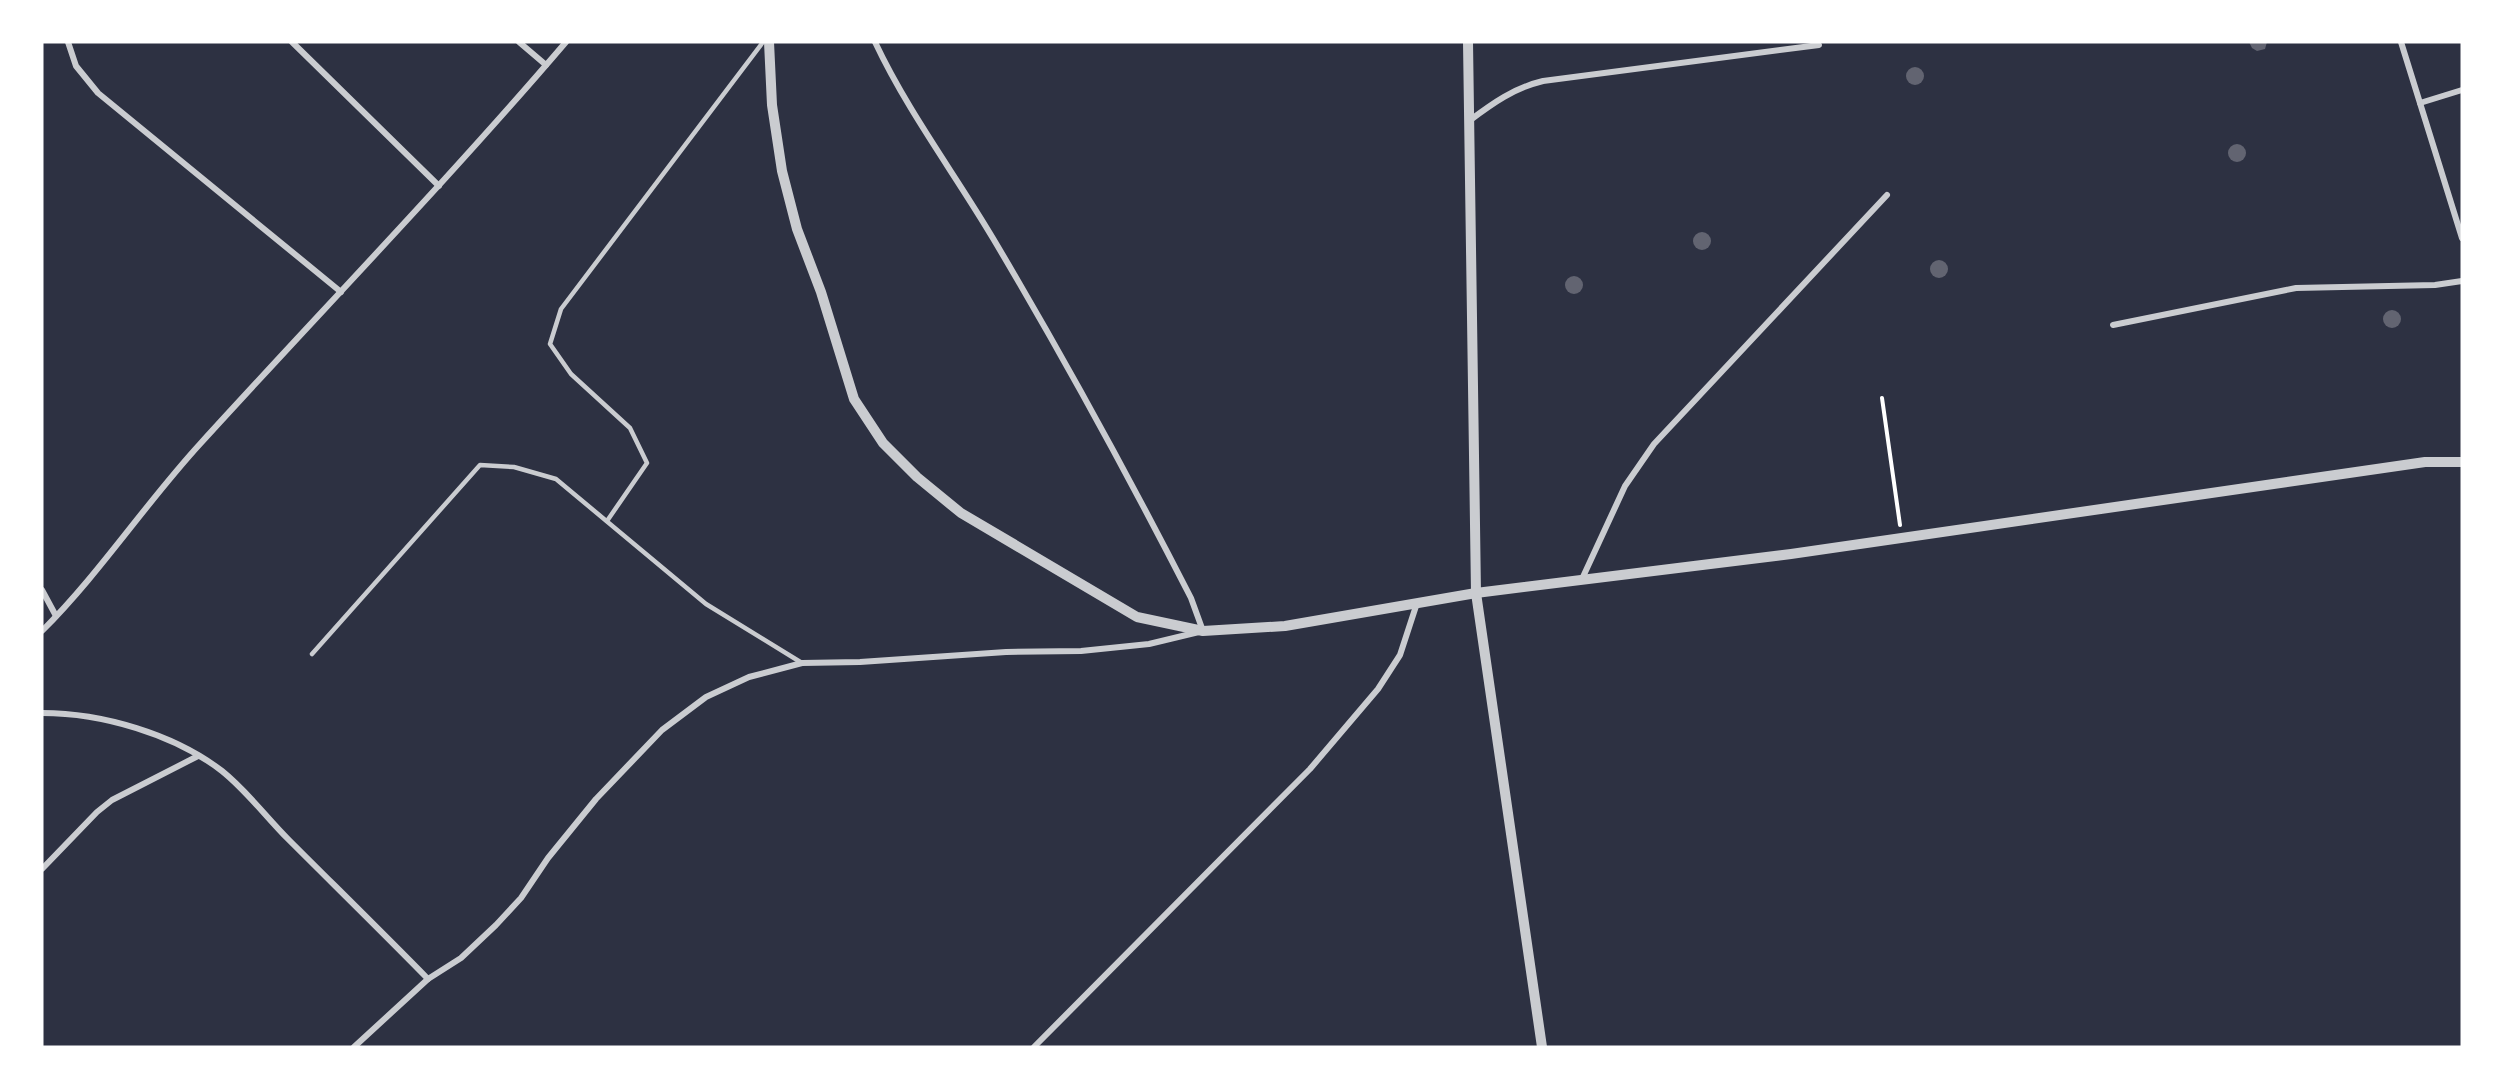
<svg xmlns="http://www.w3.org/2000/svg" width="2504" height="1089" viewBox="0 0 2504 1089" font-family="Inter,sans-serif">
	<rect width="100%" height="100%" fill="#2d3142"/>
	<!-- building -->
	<g fill="#626471">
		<path d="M2249 42H2267L2265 49 2257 51 2252 48Z"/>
		<circle cx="1915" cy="76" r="9"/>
		<circle cx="2237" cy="153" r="9"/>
		<circle cx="1702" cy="241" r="9"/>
		<circle cx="1939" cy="269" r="9"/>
		<circle cx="1574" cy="285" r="9"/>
		<circle cx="2392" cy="319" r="9"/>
	</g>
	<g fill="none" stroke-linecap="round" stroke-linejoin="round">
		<!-- path -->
		<path stroke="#fff" stroke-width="4" d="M1882 398 1900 525"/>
		<!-- service -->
		<g stroke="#caccd0" stroke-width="4.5">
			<path d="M607 521 647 463 630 428 571 374 550 344 561 309 763 42"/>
			<path d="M312 654 480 465 514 467 556 479 706 604 802 663"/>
		</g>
		<!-- minor -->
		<g stroke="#caccd0" stroke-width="6">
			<path d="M68 42 76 66 98 93 341 292"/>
			<path d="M292 42 439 186"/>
			<path d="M519 42 546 65"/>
			<path d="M2401 42 2462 238"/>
			<path d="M2420 103 2462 90"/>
			<path d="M1469 121C1493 103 1514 88 1543 81L1819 45"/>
			<path d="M2113 325 2296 288 2435 285 2462 281"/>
			<path d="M1582 579 1625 486 1654 444 1887 195"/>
			<path d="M42 590 56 616"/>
			<path d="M42 631C100 573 145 504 200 444 322 310 448 180 566 42"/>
			<path d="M42 713C102 713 174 734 222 771 247 791 266 817 289 840 335 886 382 932 428 979"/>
			<path d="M42 869 97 812 112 800 198 756"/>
			<path d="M354 1047 428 979 461 958 496 925 521 898 548 858 596 799 662 730 706 697 749 677 802 663 860 662 1006 652 1081 651 1149 644 1203 631 1191 598C1129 477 1064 358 994 240 955 174 908 112 875 42"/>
			<path d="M1034 1047 1310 769 1378 689 1400 655 1417 603"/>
		</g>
		<!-- tertiary -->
		<g stroke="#caccd0" stroke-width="10">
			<path d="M769 42 772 105 782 171 797 229 821 292 854 399 883 443 917 477 961 513 1137 617 1203 631 1285 626 1476 593 1791 554 2425 462H2462"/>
			<path d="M1468 42 1476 593 1542 1047"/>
		</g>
	</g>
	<!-- border -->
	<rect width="2504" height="1089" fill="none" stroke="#ffffff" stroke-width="87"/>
</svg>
